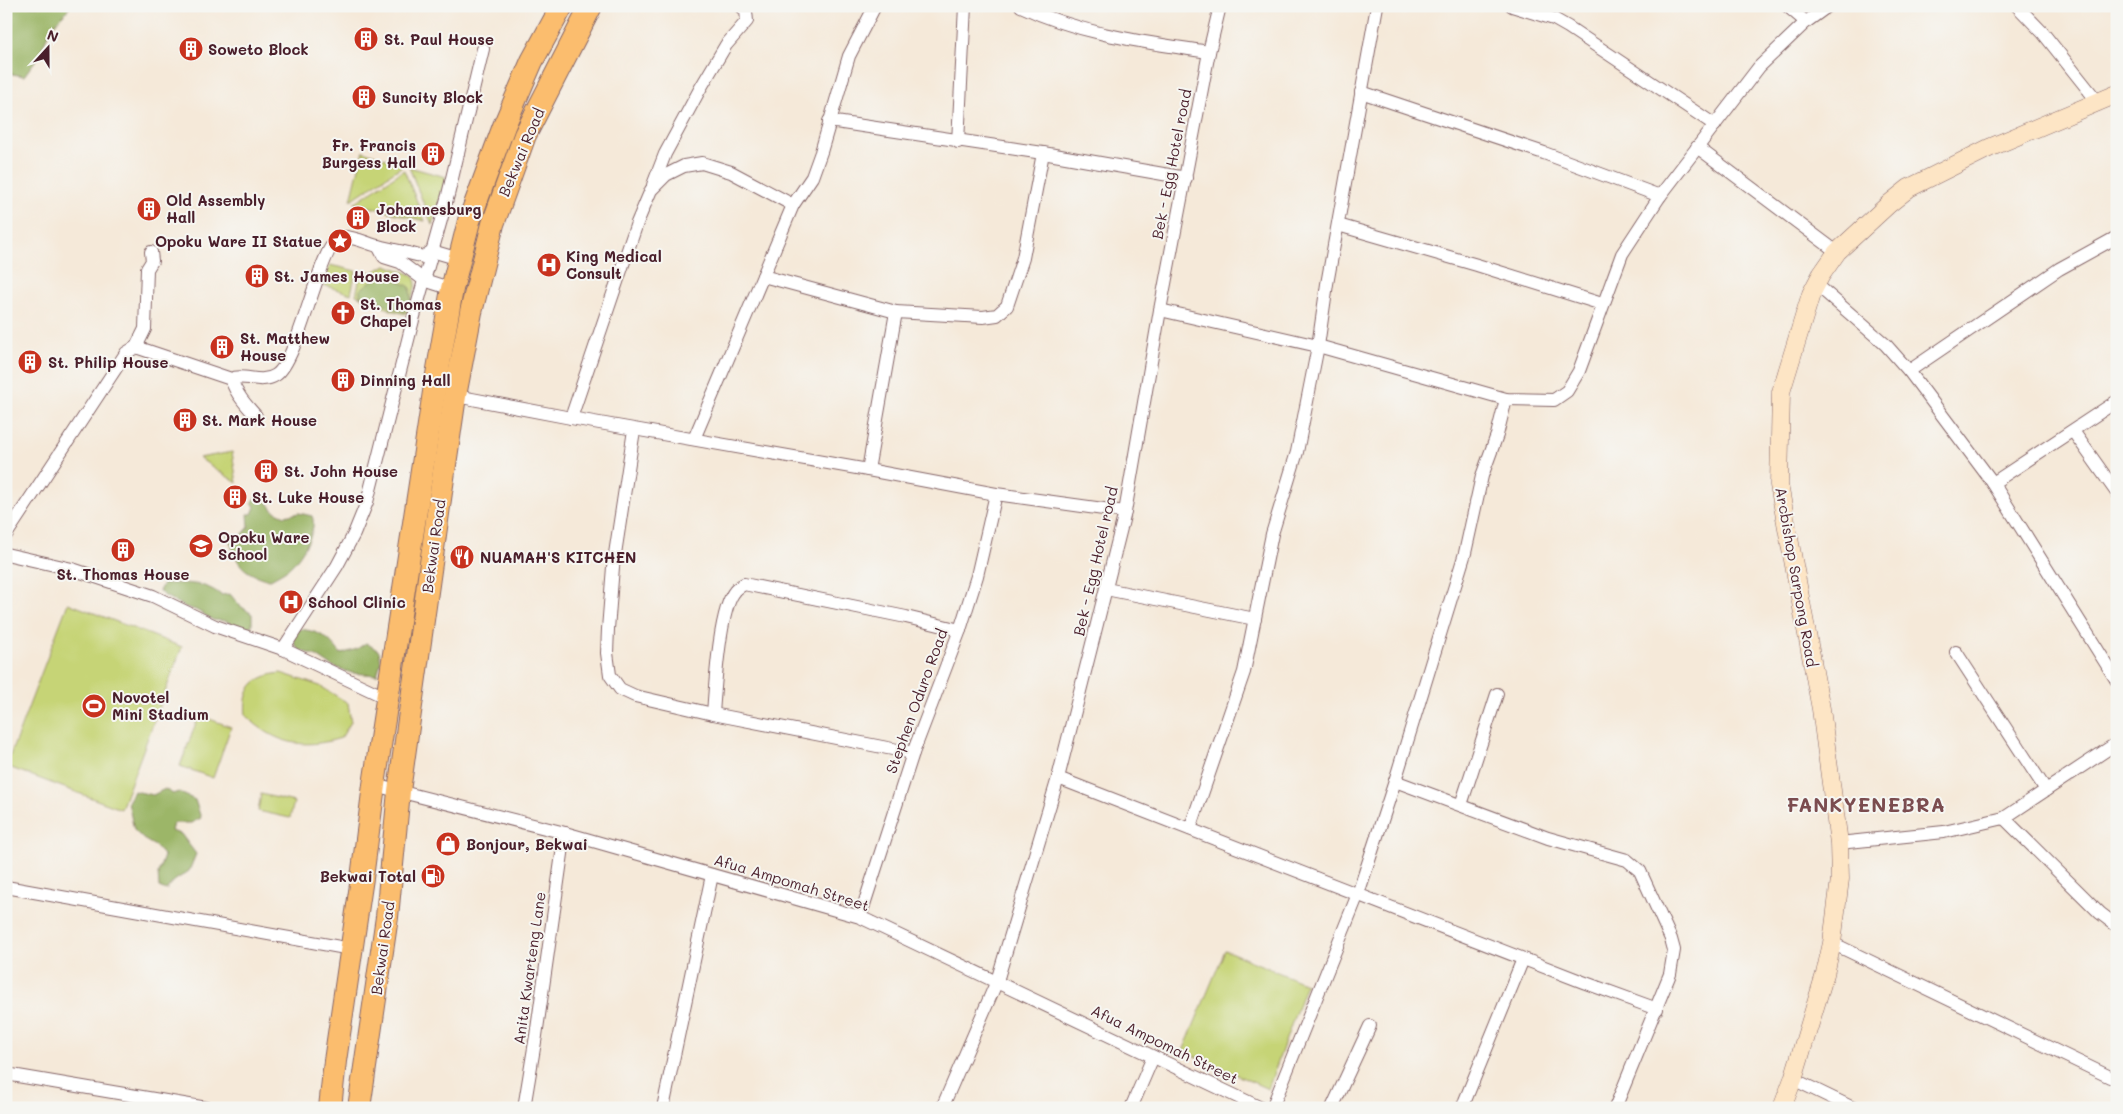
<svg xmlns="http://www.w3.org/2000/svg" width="2123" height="1114" viewBox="0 0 2123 1114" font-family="Mali,sans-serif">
	<rect width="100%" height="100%" fill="#f6f6f2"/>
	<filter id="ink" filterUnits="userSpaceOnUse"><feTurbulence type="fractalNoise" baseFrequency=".02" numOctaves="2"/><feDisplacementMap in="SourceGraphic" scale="10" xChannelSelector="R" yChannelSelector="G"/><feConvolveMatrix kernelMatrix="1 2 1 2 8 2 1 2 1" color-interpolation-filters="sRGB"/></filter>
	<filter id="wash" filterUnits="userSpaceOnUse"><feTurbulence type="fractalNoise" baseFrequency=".0096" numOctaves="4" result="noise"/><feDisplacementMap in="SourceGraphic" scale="20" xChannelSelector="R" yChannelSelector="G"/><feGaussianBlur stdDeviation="1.12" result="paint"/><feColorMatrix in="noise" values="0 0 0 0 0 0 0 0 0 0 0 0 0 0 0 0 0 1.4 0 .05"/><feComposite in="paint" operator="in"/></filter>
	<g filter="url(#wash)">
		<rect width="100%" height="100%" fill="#f5e9d9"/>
		<!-- green -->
		<g fill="#c6d476" stroke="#887a50">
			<path d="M363 151 404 165 351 200Z"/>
			<path d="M409 167 446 177 432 225Z"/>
			<path d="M404 170 425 221 354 203Z"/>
			<path d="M330 265 356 271 351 294 323 285Z"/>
			<path d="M386 265 413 275 416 283 409 311 405 314 393 311 356 295 361 272H373Z"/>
			<path d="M232 452 237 483 199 458Z"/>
			<path d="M68 603 182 647 121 809 6 766Z"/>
			<path d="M281 673 320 686 348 703 351 722 341 738C302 750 276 744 246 716 243 689 253 676 281 673Z"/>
			<path d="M199 715 231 727 213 778 180 766Z"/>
			<path d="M261 794 294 802 290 818 258 811Z"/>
			<path d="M1225 950 1306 984 1268 1089 1183 1051Z"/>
		</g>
		<!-- forest -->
		<g fill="#9cb667" stroke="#736a49">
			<path d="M6 6H71L51 28 38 57 24 76 6 73Z"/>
			<path d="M380 274C390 276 401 282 410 287L411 302 405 312 390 308 380 301 360 296V290Z"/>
			<path d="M256 497 266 500 274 511 285 516 299 513 312 516C318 529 302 555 292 565 285 572 277 575 269 580 237 571 238 562 227 534L241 536 249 527 248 514H252L255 507 252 502Z"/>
			<path d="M163 584C183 583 204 581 221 595L230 594 239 605 252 614V626L239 628 226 621 213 620 196 610 185 607 165 596 159 591Z"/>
			<path d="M292 628C317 631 325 633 341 654L357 649 366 643 379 651 381 662 377 675 352 673 332 666 317 656 299 650 294 643Z"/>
			<path d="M165 789 173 794 178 792 195 800 201 818 191 823H173L171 831 181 834 196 854 189 871 174 881 166 890 159 887 158 873 164 856 155 846 143 839 134 830 128 802 134 791 153 795Z"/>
		</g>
	</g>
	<g filter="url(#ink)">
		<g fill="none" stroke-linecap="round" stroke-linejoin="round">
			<defs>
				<g id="street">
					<path d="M1021 6C1082 35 1144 42 1209 52"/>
					<path d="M1512 6 1554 19 1568 27 1715 125"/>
					<path d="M1787 6 1806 22"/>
					<path d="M2017 6 2043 33 2098 102"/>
					<path d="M1361 92 1544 153 1660 196"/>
					<path d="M829 121 1043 153 1186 178"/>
					<path d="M958 142 965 6"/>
					<path d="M1697 147 1837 252"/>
					<path d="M653 185 665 154 700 89 726 45 747 21 746 11 741 6"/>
					<path d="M1338 225 1477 265 1602 304"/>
					<path d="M378 246 384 257 400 262 424 280 452 289"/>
					<path d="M763 276 896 312 983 317 997 315 1007 306 1023 258 1043 153"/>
					<path d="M1816 284 1886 345 1909 371 1993 483 2117 681"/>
					<path d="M1160 310 1318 346 1506 399 1554 400 1567 391 1579 371 1622 254 1660 196 1759 67 1806 22 1828 6"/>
					<path d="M136 347 145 329 147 269 152 261 151 252"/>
					<path d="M1909 371 2059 269 2117 237"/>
					<path d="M231 379C236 394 246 405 256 416"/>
					<path d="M451 395 571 418 868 470 996 494 1125 512"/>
					<path d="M571 418 637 223 651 190 666 175 684 166 702 163 731 172 793 205"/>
					<path d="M634 430 613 567 608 629 607 653 610 675 620 689 635 696 713 714 913 753"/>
					<path d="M2073 431 2117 493"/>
					<path d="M694 439 793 205 812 177 821 152 849 56 875 6"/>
					<path d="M868 470 896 312"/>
					<path d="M1993 483 2117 401"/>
					<path d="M6 535 126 353 136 347 231 379C244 373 261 385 276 375 301 358 320 238 342 237 356 236 369 245 382 247 396 250 410 253 423 257L432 251 459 259"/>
					<path d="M6 554 72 569 153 596 215 626 283 649 387 698"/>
					<path d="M1106 589 1255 619"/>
					<path d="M283 649 337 566 354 534 367 502 413 320 448 195 483 49"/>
					<path d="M1956 652 2046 790"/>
					<path d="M713 714C715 688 719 609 735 591 737 588 741 586 744 584L906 617 960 630"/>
					<path d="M1058 778 1583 982 1657 1009"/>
					<path d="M1395 781 1548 838 1627 860 1640 871 1671 939 1674 950 1670 974 1615 1108"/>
					<path d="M374 785 565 833 860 917 1261 1108"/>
					<path d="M1461 805 1497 694"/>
					<path d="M2004 818 2100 913 2117 926"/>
					<path d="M1190 829 1244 672 1272 534 1297 452 1318 346 1327 284 1377 6"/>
					<path d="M1839 843 1944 832 2004 818 2117 743"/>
					<path d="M6 887 351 949"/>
					<path d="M860 917 913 753 960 630 977 576 996 494"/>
					<path d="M1832 943 2110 1077"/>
					<path d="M6 1074 207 1108"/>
					<path d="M1793 1079 1853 1108"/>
					<path d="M524 1108 536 1036 565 833"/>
					<path d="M663 1108 712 875"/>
					<path d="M942 1108 997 981 1058 778 1094 636 1125 512 1160 310 1209 52 1220 6"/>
					<path d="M1131 1108 1153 1057"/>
					<path d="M1272 1108 1358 894 1395 781 1465 553 1482 476 1497 435 1506 399"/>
					<path d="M1332 1108 1370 1026"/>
					<path d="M1462 1108 1523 959"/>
				</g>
				<path id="secondary" d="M1782 1108 1793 1079 1825 974 1832 943 1840 879 1839 843 1821 709 1779 485 1781 392 1811 294 1821 275 1837 252 1889 204 1909 188 1989 148 2117 94"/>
				<g id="highway">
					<path d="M330 1108 335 1061 362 878 374 785 434 392 452 289 469 221 504 126 532 61 562 6"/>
					<path d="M359 1108 387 917 399 791 441 492 455 396 471 312 493 224 525 135 591 6"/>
				</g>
			</defs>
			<!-- street casing -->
			<use href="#street" stroke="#866668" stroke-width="14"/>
			<!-- secondary casing -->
			<use href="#secondary" stroke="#866668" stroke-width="19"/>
			<!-- highway casing -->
			<use href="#highway" stroke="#866668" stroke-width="24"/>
			<!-- street -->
			<use href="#street" stroke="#fff" stroke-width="12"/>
			<!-- secondary -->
			<use href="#secondary" stroke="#fde5c5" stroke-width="18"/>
			<!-- highway -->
			<use href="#highway" stroke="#fbbd6e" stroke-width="22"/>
		</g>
	</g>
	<!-- icons -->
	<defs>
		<symbol id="building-disc" viewBox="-11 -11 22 22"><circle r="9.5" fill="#c8321e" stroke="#f6f6f2"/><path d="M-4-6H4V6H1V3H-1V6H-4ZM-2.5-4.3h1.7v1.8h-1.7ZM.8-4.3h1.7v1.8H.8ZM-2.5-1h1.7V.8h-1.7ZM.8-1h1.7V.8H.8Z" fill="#fff"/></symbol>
		<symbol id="sight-disc" viewBox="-11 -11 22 22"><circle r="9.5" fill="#c8321e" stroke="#f6f6f2"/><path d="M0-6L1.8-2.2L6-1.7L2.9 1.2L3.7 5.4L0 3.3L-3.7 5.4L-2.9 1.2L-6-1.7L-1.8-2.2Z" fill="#fff"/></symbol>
		<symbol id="hospital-disc" viewBox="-11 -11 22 22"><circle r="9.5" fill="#c8321e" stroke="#f6f6f2"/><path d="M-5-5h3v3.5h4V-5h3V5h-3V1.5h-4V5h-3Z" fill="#fff"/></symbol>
		<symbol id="church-disc" viewBox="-11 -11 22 22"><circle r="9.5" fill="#c8321e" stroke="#f6f6f2"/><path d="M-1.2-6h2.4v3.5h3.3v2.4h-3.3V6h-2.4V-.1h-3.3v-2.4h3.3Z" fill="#fff"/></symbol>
		<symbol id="school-disc" viewBox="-11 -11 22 22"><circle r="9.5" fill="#c8321e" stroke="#f6f6f2"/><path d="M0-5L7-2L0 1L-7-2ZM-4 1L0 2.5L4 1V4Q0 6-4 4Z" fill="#fff"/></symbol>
		<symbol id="restaurant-disc" viewBox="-11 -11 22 22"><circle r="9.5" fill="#c8321e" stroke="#f6f6f2"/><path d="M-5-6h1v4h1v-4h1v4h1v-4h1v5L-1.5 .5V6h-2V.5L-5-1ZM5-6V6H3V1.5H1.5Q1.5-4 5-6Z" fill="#fff"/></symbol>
		<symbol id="stadium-disc" viewBox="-11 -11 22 22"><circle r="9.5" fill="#c8321e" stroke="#f6f6f2"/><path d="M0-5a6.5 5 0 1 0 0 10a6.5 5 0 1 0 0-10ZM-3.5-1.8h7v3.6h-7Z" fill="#fff"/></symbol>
		<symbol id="shop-disc" viewBox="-11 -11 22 22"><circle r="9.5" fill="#c8321e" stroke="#f6f6f2"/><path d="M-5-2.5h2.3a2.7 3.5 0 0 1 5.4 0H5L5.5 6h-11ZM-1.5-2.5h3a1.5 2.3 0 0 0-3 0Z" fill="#fff"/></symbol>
		<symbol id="fuel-disc" viewBox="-11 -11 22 22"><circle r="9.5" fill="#c8321e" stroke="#f6f6f2"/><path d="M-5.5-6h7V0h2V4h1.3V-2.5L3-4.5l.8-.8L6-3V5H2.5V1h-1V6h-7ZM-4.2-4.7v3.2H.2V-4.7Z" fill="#fff"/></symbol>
	</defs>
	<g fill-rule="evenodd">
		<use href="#building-disc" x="352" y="25" width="28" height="28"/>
		<use href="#building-disc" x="177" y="35" width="28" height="28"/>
		<use href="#building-disc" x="350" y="83" width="28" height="28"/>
		<use href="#building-disc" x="419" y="140" width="28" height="28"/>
		<use href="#building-disc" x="135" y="195" width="28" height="28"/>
		<use href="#building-disc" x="344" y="204" width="28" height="28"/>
		<use href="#sight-disc" x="326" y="227" width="28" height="28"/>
		<use href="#hospital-disc" x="535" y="251" width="28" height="28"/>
		<use href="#building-disc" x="243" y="262" width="28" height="28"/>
		<use href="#church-disc" x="329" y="299" width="28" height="28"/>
		<use href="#building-disc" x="208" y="333" width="28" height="28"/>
		<use href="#building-disc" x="16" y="348" width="28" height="28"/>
		<use href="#building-disc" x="329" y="366" width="28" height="28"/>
		<use href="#building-disc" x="171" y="406" width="28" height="28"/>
		<use href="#building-disc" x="252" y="457" width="28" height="28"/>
		<use href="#building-disc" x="221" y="483" width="28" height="28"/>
		<use href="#school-disc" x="187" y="532" width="28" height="28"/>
		<use href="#building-disc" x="109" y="536" width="28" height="28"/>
		<use href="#restaurant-disc" x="448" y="543" width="28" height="28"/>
		<use href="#hospital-disc" x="277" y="588" width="28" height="28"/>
		<use href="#stadium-disc" x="80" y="692" width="28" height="28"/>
		<use href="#shop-disc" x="434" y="830" width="28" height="28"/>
		<use href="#fuel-disc" x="419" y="862" width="28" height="28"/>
	</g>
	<g text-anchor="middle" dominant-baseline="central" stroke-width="4" stroke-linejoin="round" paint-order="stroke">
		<!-- poi labels -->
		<g font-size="15" font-weight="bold" fill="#4a1f2b" stroke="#f6f6f2" text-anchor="start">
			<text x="384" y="39">St. Paul House</text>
			<text x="208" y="49">Soweto Block</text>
			<text x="382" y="97">Suncity Block</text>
			<text x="416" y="145" text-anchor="end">Fr. Francis<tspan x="416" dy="17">Burgess Hall</tspan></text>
			<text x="166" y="200">Old Assembly<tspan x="166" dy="17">Hall</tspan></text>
			<text x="376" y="209">Johannesburg<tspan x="376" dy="17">Block</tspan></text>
			<text x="322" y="241" text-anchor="end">Opoku Ware II Statue</text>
			<text x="566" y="256">King Medical<tspan x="566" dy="17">Consult</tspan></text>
			<text x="274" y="276">St. James House</text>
			<text x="360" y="304">St. Thomas<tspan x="360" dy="17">Chapel</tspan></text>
			<text x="240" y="338">St. Matthew<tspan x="240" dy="17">House</tspan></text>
			<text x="48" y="362">St. Philip House</text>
			<text x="360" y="380">Dinning Hall</text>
			<text x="202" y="420">St. Mark House</text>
			<text x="284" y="471">St. John House</text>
			<text x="252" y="497">St. Luke House</text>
			<text x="218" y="537">Opoku Ware<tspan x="218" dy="17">School</tspan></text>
			<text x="480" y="557">NUAMAH'S KITCHEN</text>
			<text x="123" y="574" text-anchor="middle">St. Thomas House</text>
			<text x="308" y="602">School Clinic</text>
			<text x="112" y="697">Novotel<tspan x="112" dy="17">Mini Stadium</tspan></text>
			<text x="466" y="844">Bonjour, Bekwai</text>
			<text x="416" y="876" text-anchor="end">Bekwai Total</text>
		</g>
		<!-- street labels -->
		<g font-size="15" fill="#4a1f2b" stroke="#f6f6f2">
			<text transform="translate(521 152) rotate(-67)">Bekwai Road</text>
			<text transform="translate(1171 164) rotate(-79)">Bek - Egg Hotel road</text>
			<text transform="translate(433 546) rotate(-82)">Bekwai Road</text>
			<text transform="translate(1095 561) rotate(-77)">Bek - Egg Hotel road</text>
			<text transform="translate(1797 577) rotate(80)">Arcbishop Sarpong Road</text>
			<text transform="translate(916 701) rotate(-70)">Stephen Oduro Road</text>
			<text transform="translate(792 882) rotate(17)">Afua Ampomah Street</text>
			<text transform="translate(382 948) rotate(-82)">Bekwai Road</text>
			<text transform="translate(529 968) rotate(-82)">Anita Kwarteng Lane</text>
			<text transform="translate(1165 1044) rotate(26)">Afua Ampomah Street</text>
		</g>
		<!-- district labels -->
		<g font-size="20" font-weight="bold" letter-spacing="1" fill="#7b4c4f" stroke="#f6f6f2">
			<text x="1866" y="804">FANKYENEBRA</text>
		</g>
	</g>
	<!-- margin -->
	<rect width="2123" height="1114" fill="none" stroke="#f6f6f2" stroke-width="25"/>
	<!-- north arrow -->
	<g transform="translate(48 48) rotate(21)" stroke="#f6f6f2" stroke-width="4" paint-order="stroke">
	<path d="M0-4L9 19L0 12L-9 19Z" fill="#4a1f2b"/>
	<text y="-8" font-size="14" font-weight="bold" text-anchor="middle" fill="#4a1f2b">N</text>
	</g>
</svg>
